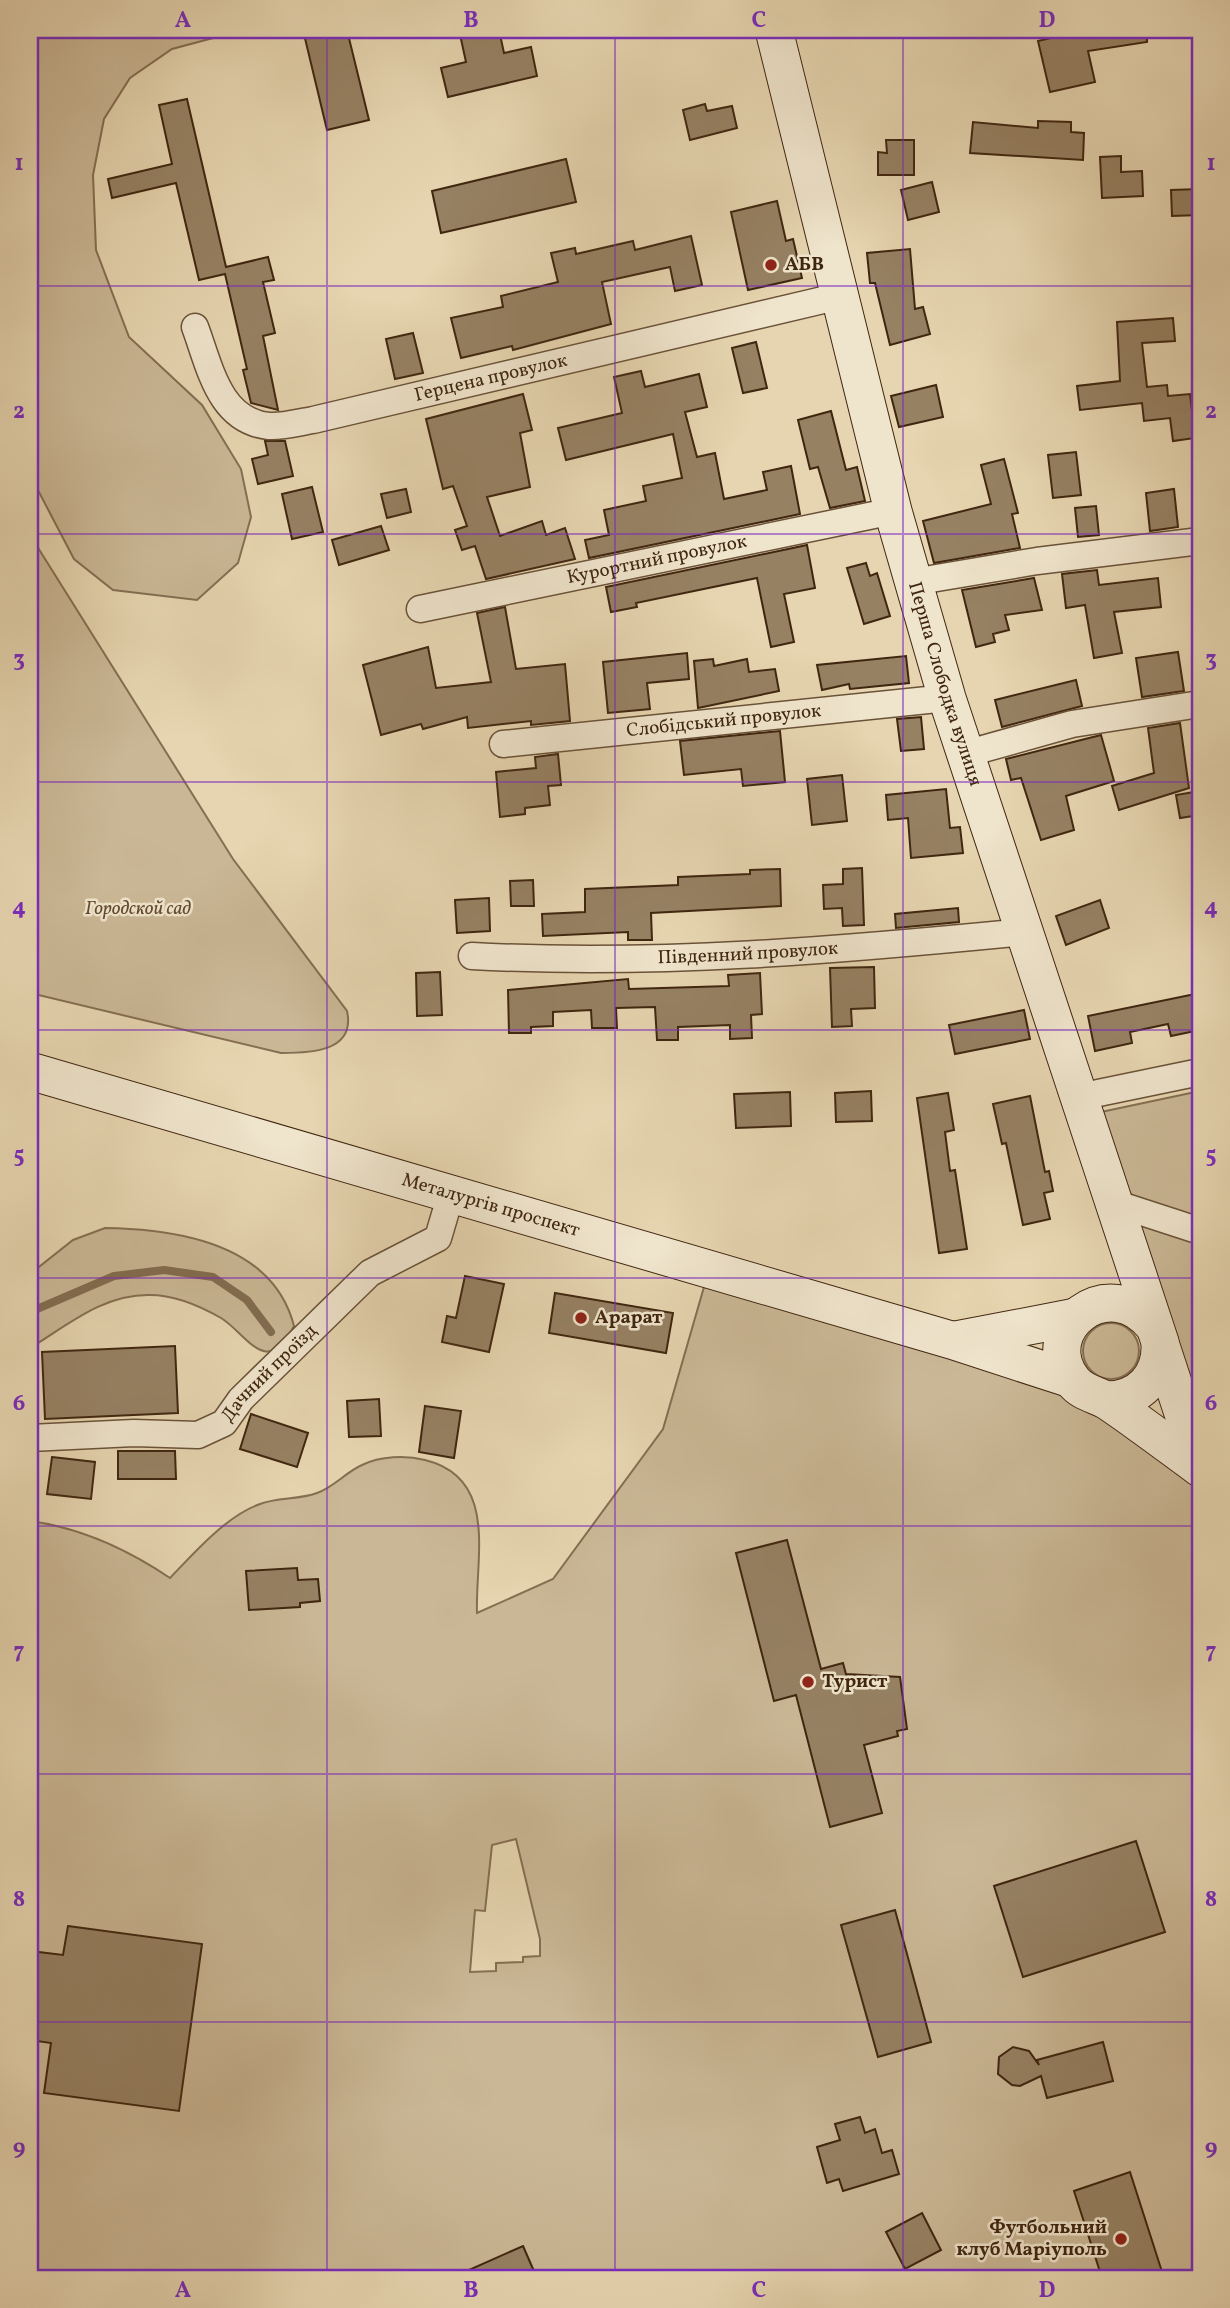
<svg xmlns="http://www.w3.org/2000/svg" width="1230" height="2308" viewBox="0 0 1230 2308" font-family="Vollkorn,serif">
	<rect width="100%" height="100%" fill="#e6d5b0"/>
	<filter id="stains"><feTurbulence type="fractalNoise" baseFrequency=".00286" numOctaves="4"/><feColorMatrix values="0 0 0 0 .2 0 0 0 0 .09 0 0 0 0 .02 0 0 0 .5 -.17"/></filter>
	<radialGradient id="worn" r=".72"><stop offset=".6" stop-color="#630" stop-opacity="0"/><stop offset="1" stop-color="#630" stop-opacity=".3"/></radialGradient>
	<!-- green -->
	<g fill="#cab795" stroke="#856e52" stroke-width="2" fill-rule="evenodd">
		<path d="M30 30H222L213 38 172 49 130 78 104 119 93 175 96 250 129 337 202 405 241 469 251 517 238 563 197 600 113 590 74 559 30 475Z"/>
		<path d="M30 535 233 859 347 1011C356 1052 310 1053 281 1053L30 993Z"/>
		<path d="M1200 1091V1414L1101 1112Z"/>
		<path d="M105 1228C178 1229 273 1244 294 1326 267 1380 247 1334 221 1318 200 1306 175 1295 150 1295 103 1294 68 1325 30 1348V1274L73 1240Z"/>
		<path d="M706 1280 1064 1389 1190 1474 1200 1506V2278H30V1521C82 1528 127 1549 170 1578 194 1553 226 1516 260 1504 278 1497 298 1500 317 1493 334 1487 346 1472 362 1465 380 1456 406 1455 425 1460 499 1478 475 1558 477 1613L553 1579 663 1429ZM516 1839 540 1939V1956L523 1957V1962L496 1963V1971L470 1972 475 1910 485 1911 492 1845Z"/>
		<circle cx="1111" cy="1351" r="28"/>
	</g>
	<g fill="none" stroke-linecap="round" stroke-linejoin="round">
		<!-- stream -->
		<path stroke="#826c50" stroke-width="8" d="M30 1312 114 1276 164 1270 213 1277 247 1300 271 1332"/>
	</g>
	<!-- building -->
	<g fill="#968163" stroke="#402610" stroke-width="2">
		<path d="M303 30H347L369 120 327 130Z"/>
		<path d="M459 30H499L504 53 531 47 537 76 448 97 441 68 466 62Z"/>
		<path d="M1085 30H1147V42L1088 51 1095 82 1050 92 1038 41Z"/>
		<path d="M187 99 226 267 268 257 274 280 263 282 275 333 263 336 278 410 251 403 243 370 247 369 225 274 199 280 176 183 112 198 108 179 172 164 159 105Z"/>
		<path d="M705 104 707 111 732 106 737 128 690 140 683 110Z"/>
		<path d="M1038 121 1071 122V132L1084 133 1083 160 970 153 973 122 1038 128Z"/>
		<path d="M886 140H914V175H878V152L887 153Z"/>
		<path d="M1121 156V172L1142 171 1143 196 1102 198 1100 157Z"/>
		<path d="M566 159 576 202 441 233 432 191Z"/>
		<path d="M932 182 939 212 908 220 901 190Z"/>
		<path d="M1200 189V215L1172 216 1171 190Z"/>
		<path d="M777 201 786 241 793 239 802 278 748 290 731 212Z"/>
		<path d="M691 236 702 285 675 291 670 267 602 282 611 324 513 350 512 346 461 358 451 318 503 307 501 296 558 282 551 253 575 248 576 254 633 241 635 250Z"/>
		<path d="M910 249 915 309 923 307 930 334 890 345 875 283H870L867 253Z"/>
		<path d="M1173 318 1175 341 1142 343 1147 387 1167 385 1168 396 1190 394 1195 438 1173 441 1170 418 1144 421 1142 403 1080 410 1077 386 1120 381 1117 322Z"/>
		<path d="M413 333 423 373 395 379 386 339Z"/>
		<path d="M756 342 767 388 743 393 732 348Z"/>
		<path d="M641 371 645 387 699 374 707 407 685 412 697 457 715 453 724 499 767 490 763 472 791 466 800 514 589 558 585 540 609 535 604 510 646 501 643 486 682 478 673 434 566 460 558 428 622 413 614 377Z"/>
		<path d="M936 385 943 417 899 427 891 396Z"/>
		<path d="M523 394 532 430 520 433 530 487 487 497 500 536 542 521 546 535 565 528 575 559 486 579 475 546 462 550 455 530 467 526 453 486 443 489 426 419Z"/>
		<path d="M831 411 846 470 857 467 865 501 830 508 818 467 810 469 798 420Z"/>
		<path d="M265 441H285L293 476 258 484 252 459 268 455Z"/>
		<path d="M1076 452 1081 495 1053 498 1048 455Z"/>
		<path d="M1004 459 1018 513 1012 514 1020 548 934 563 923 521 991 504 981 465Z"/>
		<path d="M312 487 323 532 292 539 282 494Z"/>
		<path d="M406 489 411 512 387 518 381 494Z"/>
		<path d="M1174 489 1178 527 1150 531 1146 493Z"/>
		<path d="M1096 506 1099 535 1078 537 1075 508Z"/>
		<path d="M381 526 389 550 339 565 332 540Z"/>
		<path d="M807 545 815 588 784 594 794 642 771 647 757 578 636 603 637 607 611 612 606 587Z"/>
		<path d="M866 563 870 576 877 573 890 616 864 624 847 568Z"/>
		<path d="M1097 570 1099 585 1158 578 1161 607 1114 612 1122 653 1094 658 1085 605 1066 608 1062 574Z"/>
		<path d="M1034 578 1042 610 1005 615 1009 630 993 634 995 642 976 647 962 590Z"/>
		<path d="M505 607 516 669 565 664 570 721 531 725V721L468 728 467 717 423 729 421 724 381 735 363 665 428 647 436 688 491 682 477 613Z"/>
		<path d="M1178 652 1184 691 1142 697 1136 658Z"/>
		<path d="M687 653 689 679 647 683 650 709 608 713 603 662Z"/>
		<path d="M906 656 909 683 850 689 849 684 822 690 817 665Z"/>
		<path d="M713 659 714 666 747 659 749 672 775 669 779 691 698 708 694 661Z"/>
		<path d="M1076 680 1082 706 1002 727 995 700Z"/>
		<path d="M921 717 924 749 901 751 897 719Z"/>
		<path d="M1180 723 1189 788 1119 810 1112 786 1154 773 1148 728Z"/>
		<path d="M780 731 785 782 743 786 741 769 684 775 680 741Z"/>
		<path d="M1101 735 1114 781 1066 796 1074 830 1041 840 1021 778 1011 780 1006 759Z"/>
		<path d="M558 754 561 785 548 786 550 805 525 808V814L500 817 496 772 536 768 535 757Z"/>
		<path d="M842 775 847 821 812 825 807 779Z"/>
		<path d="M946 789 950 828 960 827 963 853 911 858 908 818 888 820 886 795Z"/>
		<path d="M1200 791V815L1180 818 1176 795Z"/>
		<path d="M862 868 864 925 843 926 842 908 824 909 823 885 843 884V869Z"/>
		<path d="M780 869 781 906 651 913 652 940H628V932L543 936 542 914 585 912V889L678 885V877L750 874V870Z"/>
		<path d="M533 880 534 906H511L510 881Z"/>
		<path d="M489 898 490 931 457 933 455 900Z"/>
		<path d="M1100 900 1109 928 1066 945 1056 916Z"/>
		<path d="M958 908 959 922 896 928 895 914Z"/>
		<path d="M874 967 875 1008 851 1009 852 1026 832 1027 830 968Z"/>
		<path d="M440 972 442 1015 417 1016 416 973Z"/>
		<path d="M760 973 762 1014 751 1015 752 1038 730 1039V1025L678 1027V1040H657L655 1007 616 1008 617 1028H592L591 1010 553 1012V1026L531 1027V1033H509L508 990 628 979 629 989 729 986 728 975Z"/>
		<path d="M1200 993V1030L1171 1036 1168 1024 1130 1032 1132 1043 1095 1051 1088 1016Z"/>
		<path d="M1024 1010 1030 1039 955 1054 949 1025Z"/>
		<path d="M871 1091 872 1121 836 1122 835 1093Z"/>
		<path d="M790 1092 791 1126 736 1128 734 1094Z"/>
		<path d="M948 1093 954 1130 945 1132 950 1171 955 1170 967 1249 939 1253 917 1098Z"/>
		<path d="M1030 1096 1045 1172 1049 1171 1053 1191 1044 1193 1050 1219 1023 1225 1006 1143 1002 1144 993 1104Z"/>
		<path d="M465 1276 504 1284 489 1352 442 1342 447 1316 456 1318Z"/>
		<path d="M555 1293 673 1313 666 1353 549 1333Z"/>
		<path d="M175 1346 178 1413 45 1419 42 1352Z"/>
		<path d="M379 1399 381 1436 349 1437 347 1401Z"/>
		<path d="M425 1406 461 1411 454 1458 419 1452Z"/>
		<path d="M251 1414 308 1433 297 1467 240 1449Z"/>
		<path d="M118 1451H175L176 1479H118Z"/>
		<path d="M52 1457 95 1462 91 1499 47 1494Z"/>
		<path d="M787 1540 821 1669 843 1663 846 1674 900 1677 907 1729 897 1731 898 1736 864 1745 882 1813 830 1827 796 1695 774 1701 736 1553Z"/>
		<path d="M297 1568 298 1580 318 1579 320 1601 300 1603V1607L249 1610 246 1571Z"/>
		<path d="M1136 1841 1165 1932 1023 1977 994 1886Z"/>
		<path d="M895 1910 931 2042 878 2057 841 1925Z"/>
		<path d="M68 1926 202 1944 179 2111 44 2093 51 2043 30 2040V1951L63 1955Z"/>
		<path d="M1103 2042 1113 2081 1047 2098 1041 2076 1020 2086 1012 2085 998 2074 999 2057 1013 2047 1029 2051 1039 2065 1037 2060Z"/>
		<path d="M860 2117 865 2133 875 2129 882 2153 892 2150 899 2174 843 2191 839 2179 827 2183 817 2147 840 2140 835 2124Z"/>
		<path d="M1130 2172 1164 2278H1102L1074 2191Z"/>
		<path d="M922 2213 941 2250 905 2269 886 2232Z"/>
		<path d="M523 2246 537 2278H451Z"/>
	</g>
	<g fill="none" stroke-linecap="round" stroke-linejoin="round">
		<defs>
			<g id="street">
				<path id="s1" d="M195 327C210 367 219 421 269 426 283 427 300 422 313 420L840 296"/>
				<path d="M913 582 1037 561 1200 541"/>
				<path id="s2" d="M420 609 893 511"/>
				<path id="s3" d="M503 744 947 698"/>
				<path d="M965 754 1072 724 1200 704"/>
				<path id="s4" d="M472 956C657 966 840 950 1024 932"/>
				<path d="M1079 1097 1200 1072"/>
				<path d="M1114 1203 1200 1231"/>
				<path id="s5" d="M30 1438 134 1433 198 1435 224 1423 241 1399 370 1273 438 1238 451 1194"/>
			</g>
			<g id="secondary">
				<path id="s6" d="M774 30 893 511 947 698 1160 1342C1162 1376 1140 1400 1106 1400"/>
				<path id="s7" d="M30 1071 951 1340 1071 1379"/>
				<path d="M1154 1326C1109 1269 1033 1330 1073 1381 1083 1394 1097 1394 1109 1402 1140 1423 1170 1446 1200 1468"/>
				<path d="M956 1340 1076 1317"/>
				<path d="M1160 1343 1200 1465"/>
			</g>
		</defs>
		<!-- street casing -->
		<use href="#street" stroke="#6a5238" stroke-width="29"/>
		<!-- secondary casing -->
		<use href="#secondary" stroke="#402610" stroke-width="39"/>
		<!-- street -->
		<use href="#street" stroke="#efe4cc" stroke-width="26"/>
		<!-- secondary -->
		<use href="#secondary" stroke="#efe4cc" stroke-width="37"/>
	</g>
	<!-- grid -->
	<path fill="none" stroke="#7b2cbf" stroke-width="2" stroke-opacity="0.55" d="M327 30V2278M615 30V2278M903 30V2278M30 286H1200M30 534H1200M30 782H1200M30 1030H1200M30 1278H1200M30 1526H1200M30 1774H1200M30 2022H1200"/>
	<!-- markers -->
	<g fill="#8f2418" stroke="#efe4cc" stroke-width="2.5">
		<circle cx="771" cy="265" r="7"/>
		<circle cx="581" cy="1318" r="7"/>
		<circle cx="808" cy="1682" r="7"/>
		<circle cx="1121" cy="2239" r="7"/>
	</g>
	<g text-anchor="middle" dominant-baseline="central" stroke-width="5" stroke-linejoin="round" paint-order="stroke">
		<!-- poi labels -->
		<g font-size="19" font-weight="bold" fill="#402610" stroke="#efe4cc" text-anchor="start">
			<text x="785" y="265">АБВ</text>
			<text x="595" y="1318">Арарат</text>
			<text x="822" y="1682">Турист</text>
			<text x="1107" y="2228" text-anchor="end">Футбольний<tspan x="1107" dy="22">клуб Маріуполь</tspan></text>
		</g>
		<!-- street labels -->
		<g font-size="19" fill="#402610" stroke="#efe4cc">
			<text stroke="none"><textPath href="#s1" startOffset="359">Герцена провулок</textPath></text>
			<text stroke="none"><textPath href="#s2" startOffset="242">Курортний провулок</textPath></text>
			<text stroke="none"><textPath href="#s6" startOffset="676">Перша Слободка вулиця</textPath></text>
			<text stroke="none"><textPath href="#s3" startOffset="222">Слобідський провулок</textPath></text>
			<text stroke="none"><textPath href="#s4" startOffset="276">Південний провулок</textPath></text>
			<text stroke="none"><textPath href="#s7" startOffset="480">Металургів проспект</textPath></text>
			<text stroke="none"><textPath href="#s5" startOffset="264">Дачний проїзд</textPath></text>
		</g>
		<!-- park labels -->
		<g font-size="19" font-style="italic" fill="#624a31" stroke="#efe4cc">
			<text x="138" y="909">Городской сад</text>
		</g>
	</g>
	<!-- margin -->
	<rect width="1230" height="2308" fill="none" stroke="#e6d5b0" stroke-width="77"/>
	<rect x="38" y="38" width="1154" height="2232" fill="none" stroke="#7b2cbf" stroke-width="2.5"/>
	<g font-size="23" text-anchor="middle" font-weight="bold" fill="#7b2cbf">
		<text x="183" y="27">A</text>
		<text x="471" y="27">B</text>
		<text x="759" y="27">C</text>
		<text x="1047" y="27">D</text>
		<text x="19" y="170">1</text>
		<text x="1211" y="170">1</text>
		<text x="19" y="418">2</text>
		<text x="1211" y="418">2</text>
		<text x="19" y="666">3</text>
		<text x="1211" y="666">3</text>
		<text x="19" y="914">4</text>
		<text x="1211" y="914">4</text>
		<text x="19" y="1162">5</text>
		<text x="1211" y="1162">5</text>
		<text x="19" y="1410">6</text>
		<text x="1211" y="1410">6</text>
		<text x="19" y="1658">7</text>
		<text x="1211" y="1658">7</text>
		<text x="19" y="1906">8</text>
		<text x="1211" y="1906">8</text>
		<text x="19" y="2154">9</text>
		<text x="1211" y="2154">9</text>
		<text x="183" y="2297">A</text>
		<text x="471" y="2297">B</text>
		<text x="759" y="2297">C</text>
		<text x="1047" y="2297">D</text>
	</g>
	<rect width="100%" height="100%" filter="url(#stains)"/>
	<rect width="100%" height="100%" fill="url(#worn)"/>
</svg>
